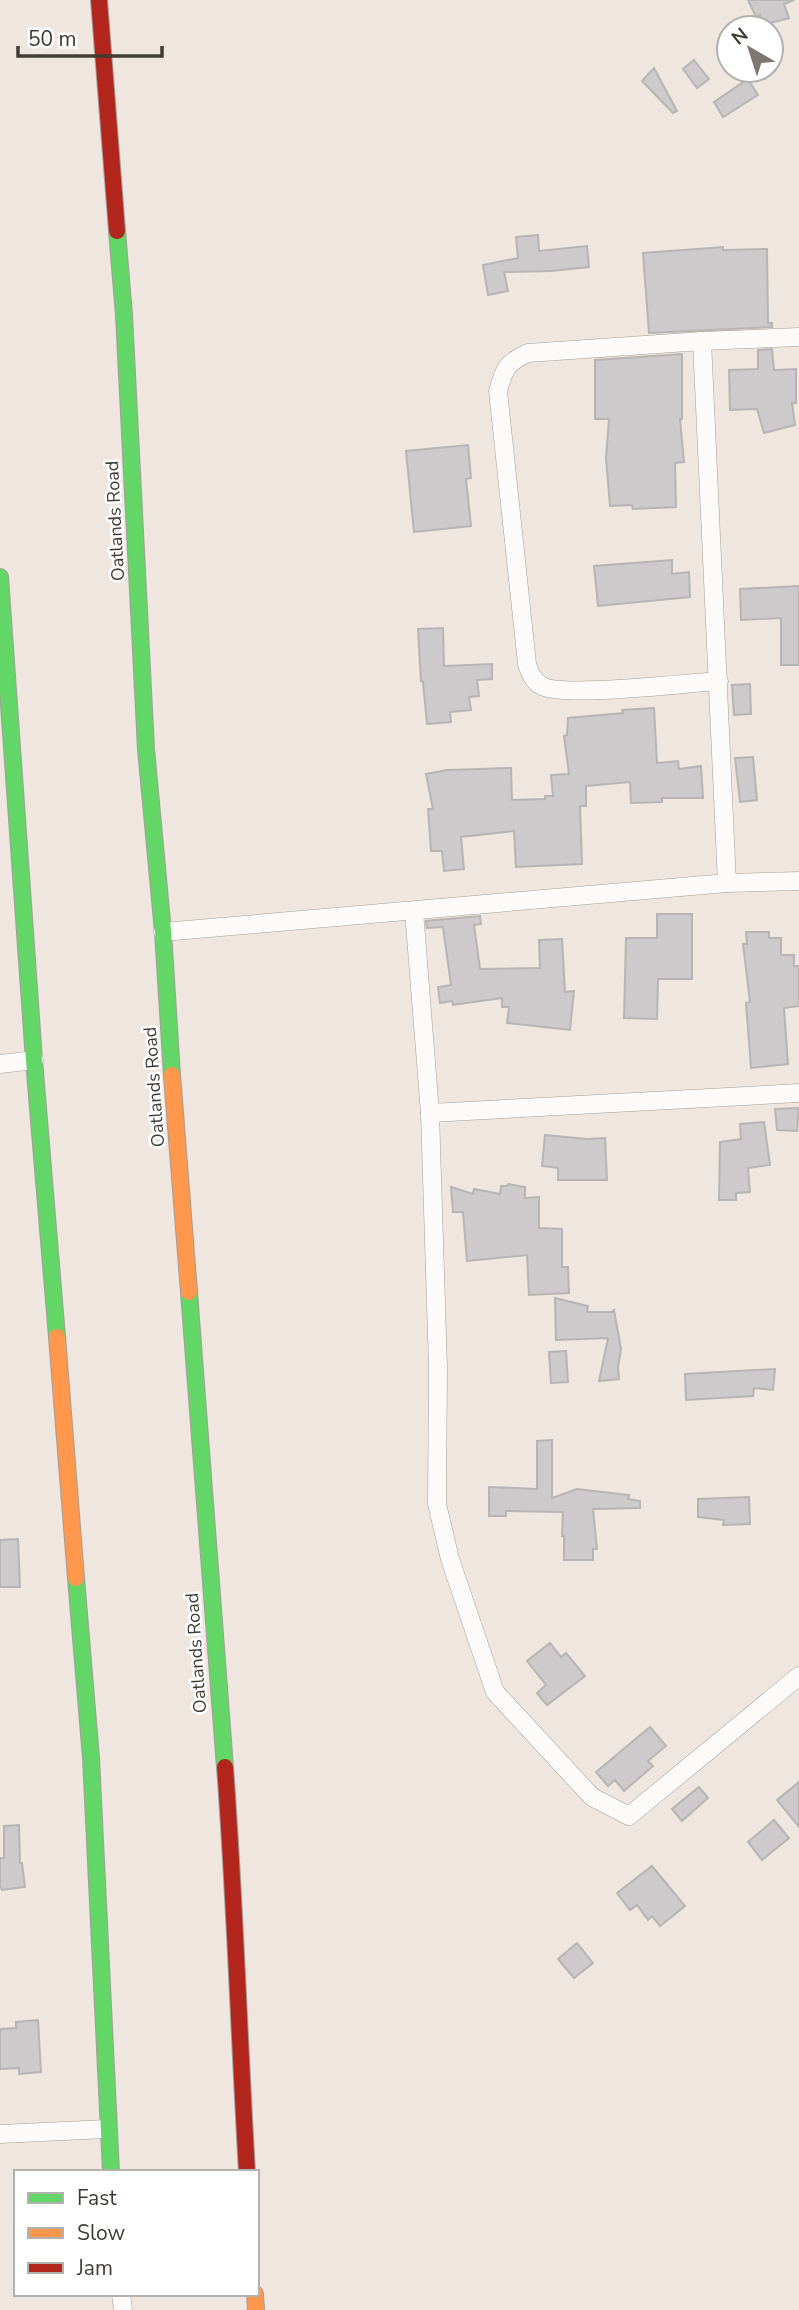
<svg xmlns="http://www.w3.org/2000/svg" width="799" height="2310" viewBox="0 0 799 2310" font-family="'Nunito Sans',sans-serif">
	<rect width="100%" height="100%" fill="#efe7df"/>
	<!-- building -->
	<g fill="#cecacb" stroke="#b7b4b3" stroke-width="2">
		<path d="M748 0H794L784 4 789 18 763 25 760 15 756 17Z"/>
		<path d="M694 60 709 79 697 88 683 69Z"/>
		<path d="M654 68 677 111 673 113 642 81Z"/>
		<path d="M748 79 758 95 723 117 714 102Z"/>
		<path d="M538 235 539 251 587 246 589 267 551 271 504 272 508 291 488 295 483 265 518 258 516 237Z"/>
		<path d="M723 247V250L767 249 768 323H772V327L649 333 643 253Z"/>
		<path d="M772 349 774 370 796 369V403H792L795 425 764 433 757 409 730 410 729 370 758 369V350Z"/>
		<path d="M682 354V419H680L684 462 675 463 676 507 633 509 632 505 610 506 606 458 609 419H595V360Z"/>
		<path d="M468 445 471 478 466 479 471 526 414 532 406 451Z"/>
		<path d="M672 560V574L689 572 690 597 598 606 594 566Z"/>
		<path d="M799 586V665H781V618L741 620 740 589Z"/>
		<path d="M443 628 444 666 492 664V679L477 680 479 696 469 697 471 710 450 712 451 722 427 724 423 682 421 681 418 629Z"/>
		<path d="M750 684 751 714 734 715 732 685Z"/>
		<path d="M654 708 657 763 678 761 679 769 701 766 703 798H662V802L631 803 630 782 586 786V806H580L582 864 516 867 514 831 461 837 464 869 444 871 442 851H431L428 809H433L426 774 447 770 511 768 512 800 545 799V796H553L551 775 569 774 564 736 567 735 568 718 623 713 622 710Z"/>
		<path d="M753 757 757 800 740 802 735 758Z"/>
		<path d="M657 914H692V979H658L657 1019 624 1018 626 938H657Z"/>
		<path d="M480 916 481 924 474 925 480 969 540 968 539 940 562 939 565 992 574 991 570 1030 507 1023 509 1007H502V998L453 1005 452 1001 440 1003 438 987 451 985 443 927 427 928 426 921Z"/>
		<path d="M746 932H769V938H781V955H794V966H799V1006L784 1008 788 1064 751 1068 746 1003 750 1002 743 944H747Z"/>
		<path d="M799 1108 797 1131 777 1130 775 1109Z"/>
		<path d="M764 1122 770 1165 748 1168 750 1192 736 1193V1200H719L720 1142 741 1139 740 1124Z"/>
		<path d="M545 1135 587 1139 605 1138 607 1180H558V1168L542 1166Z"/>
		<path d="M508 1184 525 1187V1198L539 1197V1228L562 1229V1267H568L569 1293 529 1295 527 1255 467 1261 463 1212H453L451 1187 473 1194 474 1189 500 1194 501 1186H507Z"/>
		<path d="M555 1298 588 1306 587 1312H612L614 1310 621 1349 618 1367 619 1379 599 1381 608 1338 556 1340Z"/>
		<path d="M566 1351 568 1382 551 1383 549 1352Z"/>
		<path d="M775 1369 773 1390 754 1388 753 1396 686 1400 685 1374Z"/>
		<path d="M552 1440V1498L577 1489 629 1495 628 1499 640 1501V1508L593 1509 597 1549H593V1560H564V1536H562L563 1512 506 1511V1516H489V1487L537 1489V1441Z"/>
		<path d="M749 1497 750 1524 723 1525 724 1520 698 1517V1499Z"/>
		<path d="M18 1539 20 1587H0V1540Z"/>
		<path d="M550 1643 561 1657 566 1653 585 1676 547 1705 537 1693 546 1685 527 1661Z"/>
		<path d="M650 1727 666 1746 648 1761 653 1766 624 1791 615 1780 608 1786 596 1772Z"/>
		<path d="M799 1782V1827L777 1800Z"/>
		<path d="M699 1787 708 1798 682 1821 672 1809Z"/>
		<path d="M774 1820 789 1838 762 1860 748 1842Z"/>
		<path d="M19 1825 20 1863H22L25 1887 2 1890 0 1885V1858H4V1826Z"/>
		<path d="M652 1866 685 1906 660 1926 652 1916 648 1920 637 1905 630 1910 617 1893Z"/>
		<path d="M577 1943 593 1963 574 1978 558 1959Z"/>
		<path d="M38 2020 41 2072 19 2074V2068L0 2069V2029L16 2028V2022Z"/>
	</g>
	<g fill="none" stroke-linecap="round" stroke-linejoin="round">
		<defs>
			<g id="street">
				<path d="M702 341 727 883"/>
				<path d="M719 681C687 683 563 698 542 686 533 681 530 673 527 664L498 391C504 369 507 362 528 353L702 341 799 337"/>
				<path d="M414 911 430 1113 799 1093"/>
				<path d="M163 932 727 883 799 881"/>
				<path d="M0 1064 34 1060"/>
				<path d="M430 1113 438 1368 437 1504 450 1559 495 1692 592 1797 629 1816 799 1676"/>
				<path d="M0 2134 107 2129"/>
				<path d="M121 2294 123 2310"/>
			</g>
			<g id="fast">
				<path d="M117 231 124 315 146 749 163 932 172 1075"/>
				<path d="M0 577 34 1060 57 1337"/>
				<path d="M189 1292 225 1767"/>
				<path d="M76 1578 91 1758 111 2172"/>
			</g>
			<g id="slow">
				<path d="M172 1075 189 1292"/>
				<path d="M57 1337 76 1578"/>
				<path d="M255 2294 256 2310"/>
			</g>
			<g id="jam">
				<path d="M99 0 117 231"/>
				<path d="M225 1767C235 1902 239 2037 247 2172"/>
			</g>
		</defs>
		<!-- street casing -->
		<use href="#street" stroke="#a39d97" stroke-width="19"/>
		<!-- fast casing -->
		<use href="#fast" stroke="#a39d97" stroke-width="18"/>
		<!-- slow casing -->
		<use href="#slow" stroke="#a39d97" stroke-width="18"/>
		<!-- jam casing -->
		<use href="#jam" stroke="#a39d97" stroke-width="18"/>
		<!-- street -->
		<use href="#street" stroke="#fdfbfa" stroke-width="18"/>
		<!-- fast -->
		<use href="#fast" stroke="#63d668" stroke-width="16"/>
		<!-- slow -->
		<use href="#slow" stroke="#ff974d" stroke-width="16"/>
		<!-- jam -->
		<use href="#jam" stroke="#b3261e" stroke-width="16"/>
	</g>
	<g text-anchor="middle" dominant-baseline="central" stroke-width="5" stroke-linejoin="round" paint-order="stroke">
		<!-- street labels -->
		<g font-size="18" fill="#413b35" stroke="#fff">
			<text transform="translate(115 521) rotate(-93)">Oatlands Road</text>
			<text transform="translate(154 1087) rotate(-94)">Oatlands Road</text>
			<text transform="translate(196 1653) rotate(-94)">Oatlands Road</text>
		</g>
	</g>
	<!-- legend -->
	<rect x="14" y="2170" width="245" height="126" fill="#ffffff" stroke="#b3b1ae" stroke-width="2"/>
	<rect x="28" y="2193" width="35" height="10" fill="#63d668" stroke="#b3b1ae" stroke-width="2"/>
	<text x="77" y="2205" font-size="21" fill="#413b35">Fast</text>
	<rect x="28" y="2228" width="35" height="10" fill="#ff974d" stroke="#b3b1ae" stroke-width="2"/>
	<text x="77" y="2240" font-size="21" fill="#413b35">Slow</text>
	<rect x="28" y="2263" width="35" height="10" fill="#b3261e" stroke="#b3b1ae" stroke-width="2"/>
	<text x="77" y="2275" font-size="21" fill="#413b35">Jam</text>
	<!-- north arrow -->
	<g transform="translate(750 49) rotate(321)"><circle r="33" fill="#ffffff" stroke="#b3b1ae" stroke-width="2"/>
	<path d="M0-5L12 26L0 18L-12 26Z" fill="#7e7770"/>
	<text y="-10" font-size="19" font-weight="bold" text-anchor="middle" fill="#413b35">N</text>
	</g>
	<!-- scale -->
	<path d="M18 46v10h144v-10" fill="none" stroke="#413b35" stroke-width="3.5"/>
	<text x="28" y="46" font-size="21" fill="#413b35" stroke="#ffffff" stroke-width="5" paint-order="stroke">50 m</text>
</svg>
